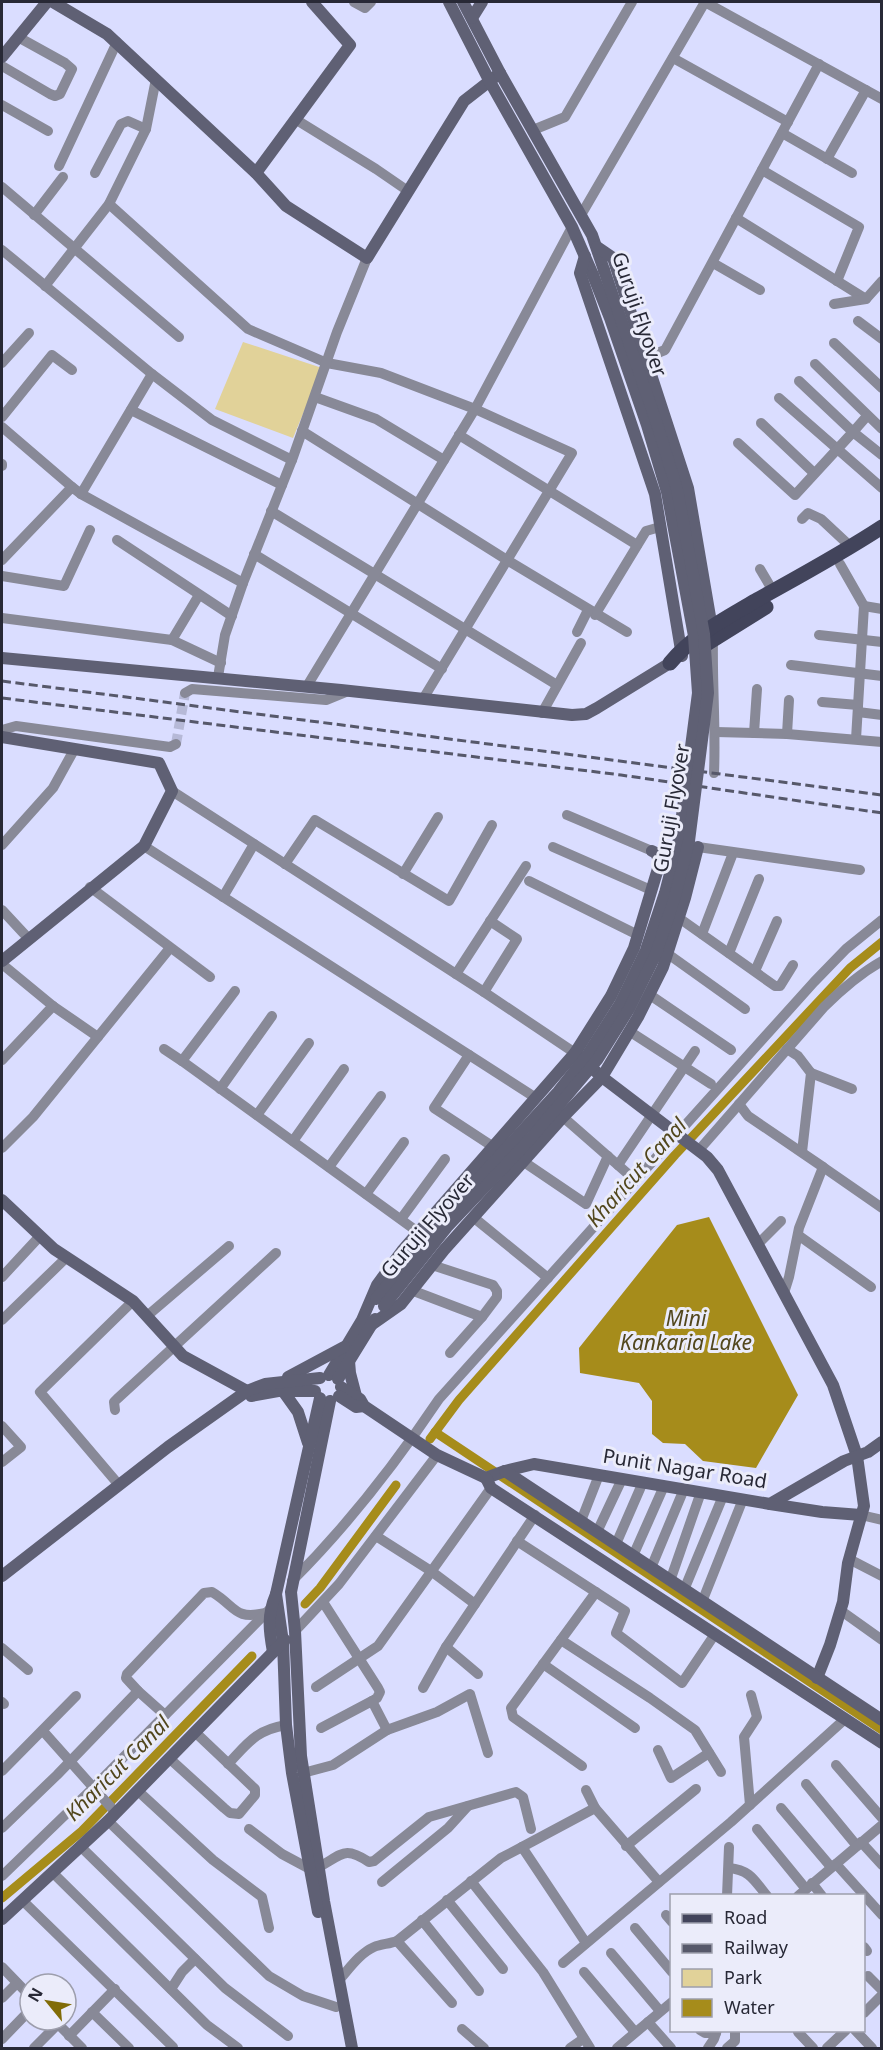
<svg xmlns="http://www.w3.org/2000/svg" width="883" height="2050" viewBox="0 0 883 2050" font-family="'Noto Sans',sans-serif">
	<rect width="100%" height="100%" fill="#daddff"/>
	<!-- green -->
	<path fill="#e1d299" d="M243 342 322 368 293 438 215 409Z"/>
	<!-- water -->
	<path fill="#a68c1b" d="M709 1217 798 1395 756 1468 703 1461 685 1444 663 1443 652 1434V1401L639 1383 580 1373 579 1348 677 1225Z"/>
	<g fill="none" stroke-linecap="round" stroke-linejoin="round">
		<!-- canal -->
		<g stroke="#a68c1b" stroke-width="9">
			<path d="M435 1432 882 1730"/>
			<path d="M430 1439 459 1400 675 1155 850 968 882 942"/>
			<path d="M305 1604 320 1588 396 1485"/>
			<path d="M2 1898 82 1831 252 1656"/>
		</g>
		<!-- street-tunnel -->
		<path stroke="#b6b9d7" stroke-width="10" stroke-dasharray="10 5" stroke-linecap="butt" d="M176 744 185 693"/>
		<!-- street -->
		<g stroke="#888997" stroke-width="10">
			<path d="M354 2 365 8 371 2"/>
			<path d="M705 2 882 99"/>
			<path d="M673 58 788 122"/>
			<path d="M2 66 50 94 55 96 60 94 72 69 65 63 18 37"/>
			<path d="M2 105 48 131"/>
			<path d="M295 119 376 169 408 191"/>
			<path d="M533 130 565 117 632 2"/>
			<path d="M782 133 852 173"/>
			<path d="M827 159 866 90"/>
			<path d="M59 166 117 42"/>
			<path d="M762 170 859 227 837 281"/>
			<path d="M95 173 121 124 128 121 146 129"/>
			<path d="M2 187 179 337"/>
			<path d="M109 204 248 329 327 363 381 373 475 409 572 453 423 699"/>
			<path d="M34 215 63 177"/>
			<path d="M581 215 705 2"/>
			<path d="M736 218 866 299"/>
			<path d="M2 250 152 374"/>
			<path d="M713 263 760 290"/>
			<path d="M45 286 109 204 146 129 156 79"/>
			<path d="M834 304 866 299 882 281"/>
			<path d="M858 321 882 339"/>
			<path d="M834 343 882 388"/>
			<path d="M645 358 665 350 819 64"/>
			<path d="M2 363 29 333"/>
			<path d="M815 364 882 429"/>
			<path d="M799 381 853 432 867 416"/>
			<path d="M315 397 376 419 444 460"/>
			<path d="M779 398 882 488"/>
			<path d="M131 410 282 485"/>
			<path d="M2 417 52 355 72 370"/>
			<path d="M761 423 814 473"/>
			<path d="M2 427 72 487"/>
			<path d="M302 431 507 560 627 632"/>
			<path d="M459 435 637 545"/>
			<path d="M738 443 795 495 853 432 882 455"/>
			<path d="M2 464V466"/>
			<path d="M81 494 243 583"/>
			<path d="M271 511 557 685"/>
			<path d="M802 519 808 513 821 519 851 547"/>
			<path d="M117 540 232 616"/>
			<path d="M254 554 442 669"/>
			<path d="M2 560 72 487 81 494 152 374 212 420 292 460"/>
			<path d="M840 564 864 606 856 739"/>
			<path d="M760 569 773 591"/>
			<path d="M2 576 64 586 90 530"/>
			<path d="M864 606 882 609"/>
			<path d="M595 615 646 531 660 527"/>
			<path d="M2 618 172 640 221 663"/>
			<path d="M577 632 588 610"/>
			<path d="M819 635 882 642"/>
			<path d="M713 639C712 684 716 728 714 773"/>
			<path d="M172 640 199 595"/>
			<path d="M791 665 882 676"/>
			<path d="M218 677 225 635 243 583 292 460 337 332 367 258"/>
			<path d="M307 686 475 409 572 227"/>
			<path d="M185 693 192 689 326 700 348 691"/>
			<path d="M822 702 858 705"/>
			<path d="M858 712 882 715"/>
			<path d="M542 713 581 643"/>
			<path d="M2 730 16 726 170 747 176 744"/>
			<path d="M716 732 787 734 882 742"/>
			<path d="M754 733 757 689"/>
			<path d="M787 734 789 700"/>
			<path d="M172 791 484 992 575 1053"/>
			<path d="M567 815 652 851"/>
			<path d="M2 845 53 788 74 750"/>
			<path d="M144 846 536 1098"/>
			<path d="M553 847 651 890"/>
			<path d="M698 847 860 870"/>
			<path d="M285 864 315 820 449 901 492 825"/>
			<path d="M403 874 438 817"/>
			<path d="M529 881 638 935"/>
			<path d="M90 887 210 977"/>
			<path d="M223 897 254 844"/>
			<path d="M2 910 28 938"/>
			<path d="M679 918 775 986H780L793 965"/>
			<path d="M702 934 733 853"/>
			<path d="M729 953 759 879"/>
			<path d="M668 954 745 1009"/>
			<path d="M2 964 53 1006 98 1037"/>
			<path d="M755 971 777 921"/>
			<path d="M456 974 526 866"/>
			<path d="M235 991 182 1061 418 1232"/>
			<path d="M484 992 517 939 490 921"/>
			<path d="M650 995 731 1050"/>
			<path d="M629 1031 711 1084"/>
			<path d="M164 1049 182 1061"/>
			<path d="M787 1049 798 1056 811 1073 802 1152"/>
			<path d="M469 1055 434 1108 492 1146"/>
			<path d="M2 1060 53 1006"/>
			<path d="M811 1073 852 1089"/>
			<path d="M220 1089 272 1016"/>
			<path d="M739 1104 748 1116 823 1167 799 1228 789 1277 784 1293"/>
			<path d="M257 1115 309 1043"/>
			<path d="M563 1117 635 1180"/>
			<path d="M293 1141 344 1069"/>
			<path d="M2 1148 33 1117 170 948"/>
			<path d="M699 1150 824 1007C842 989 859 974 882 961"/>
			<path d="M524 1162 586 1204 608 1156"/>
			<path d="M618 1165 695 1051"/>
			<path d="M329 1167 381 1096"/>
			<path d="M823 1167 882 1208"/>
			<path d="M366 1194 404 1142"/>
			<path d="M473 1217 548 1278"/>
			<path d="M401 1219 445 1159"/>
			<path d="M798 1235 871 1287"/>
			<path d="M758 1244 781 1221"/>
			<path d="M2 1277 40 1236"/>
			<path d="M411 1290 482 1317 497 1297V1291L493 1285 432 1265"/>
			<path d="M147 1316 229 1246"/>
			<path d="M2 1320 67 1257"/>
			<path d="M450 1353 482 1317"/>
			<path d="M115 1410 114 1402 117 1399 276 1253"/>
			<path d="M2 1426 21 1447 2 1462"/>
			<path d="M119 1485 40 1392 133 1301"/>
			<path d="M861 1515 882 1520"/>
			<path d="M581 1521 599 1475"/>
			<path d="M597 1532 622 1479"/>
			<path d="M376 1536 431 1571 475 1604"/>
			<path d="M517 1541 625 1611 616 1633 682 1683 715 1634"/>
			<path d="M616 1544 643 1482"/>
			<path d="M633 1556 664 1486"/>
			<path d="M849 1559 882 1576"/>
			<path d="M651 1568 684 1489"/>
			<path d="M292 1581C347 1526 396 1463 439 1399L814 982 846 949 882 920"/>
			<path d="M670 1581 701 1492"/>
			<path d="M684 1590 723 1496"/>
			<path d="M323 1602 378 1688 380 1692 377 1698 372 1701"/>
			<path d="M702 1602 743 1499"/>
			<path d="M840 1610 882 1640"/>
			<path d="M295 1631 339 1584 437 1455"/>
			<path d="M561 1640 650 1698 695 1730 721 1772"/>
			<path d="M446 1647 478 1674"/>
			<path d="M2 1648 28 1670"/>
			<path d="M543 1664 635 1728"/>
			<path d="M316 1687 378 1646 491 1488"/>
			<path d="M423 1688 446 1647 535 1515"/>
			<path d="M138 1691 126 1678 127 1674 204 1593 212 1592C237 1607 233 1620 266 1613"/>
			<path d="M2 1702 4 1704"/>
			<path d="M321 1728 372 1701 387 1730 437 1712 470 1694 488 1753"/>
			<path d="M43 1731 116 1813"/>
			<path d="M658 1750 671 1778 709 1753"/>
			<path d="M170 1759 224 1808 230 1813 239 1814 255 1795V1789L196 1733"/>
			<path d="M228 1764C248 1743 256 1730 286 1725"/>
			<path d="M836 1765 882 1818"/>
			<path d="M582 1766 513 1717 511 1708 596 1592"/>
			<path d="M2 1771 76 1696"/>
			<path d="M303 1773 333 1765 387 1730"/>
			<path d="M806 1784 857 1846"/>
			<path d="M586 1790 595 1808"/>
			<path d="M138 1791 213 1860 262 1897 269 1928"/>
			<path d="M750 1805 744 1737 757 1717 751 1695"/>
			<path d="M781 1808 831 1867"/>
			<path d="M108 1821 269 1976 303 1996 336 2007"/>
			<path d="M2 1828 57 1775 138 1691 165 1715"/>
			<path d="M249 1829 282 1854 310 1869"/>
			<path d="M757 1829 806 1889"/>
			<path d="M861 1842 882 1865"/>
			<path d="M80 1846 225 1988 288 2036"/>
			<path d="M626 1846 696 1789"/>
			<path d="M522 1847 595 1808 659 1882"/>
			<path d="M836 1864 882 1915"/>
			<path d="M319 1867C343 1854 344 1846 369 1862L374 1861 429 1817 516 1792 523 1797 531 1829"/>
			<path d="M729 1868C750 1870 754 1880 767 1896"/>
			<path d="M52 1872 207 2025 238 2048"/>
			<path d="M2 1876 93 1788 270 1609"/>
			<path d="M471 1881 543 1972 590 2048"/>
			<path d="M382 1882 448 1828 468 1806"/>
			<path d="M812 1883 822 1896"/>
			<path d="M727 1896 729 1847"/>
			<path d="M798 1896 882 1825"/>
			<path d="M22 1900 173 2047"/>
			<path d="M447 1900 503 1969"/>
			<path d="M666 1915 672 1922"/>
			<path d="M422 1920 479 1991"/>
			<path d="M635 1928 672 1972"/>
			<path d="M397 1941 452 2003"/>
			<path d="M864 1947 867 1951"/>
			<path d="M611 1953 660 2011"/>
			<path d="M563 1963 731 1822 845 1719"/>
			<path d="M2 1967 30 1996"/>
			<path d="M584 1972 635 2032"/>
			<path d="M868 1976 882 1990"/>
			<path d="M339 1980C349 1969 360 1953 374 1947 381 1944 389 1944 397 1941L501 1858 522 1847 586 1943"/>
			<path d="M171 1989 182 1972 195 1959"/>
			<path d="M2 1998 17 1983"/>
			<path d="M92 2012 129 2048"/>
			<path d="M864 2013 882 1995"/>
			<path d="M54 2020 82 2048"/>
			<path d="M648 2022 671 2048"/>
			<path d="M462 2029 484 2048"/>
			<path d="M700 2030 705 2033H716"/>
			<path d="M855 2030 872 2048"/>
			<path d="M798 2032 813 2048"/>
			<path d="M69 2036 115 1989"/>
			<path d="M2 2039 30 2010"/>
			<path d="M34 2048 58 2024"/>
			<path d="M570 2048 583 2039"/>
			<path d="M617 2048 672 2002"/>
			<path d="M708 2048 714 2039 717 2030"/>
			<path d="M727 2048 735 2041V2030"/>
			<path d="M827 2048 846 2030"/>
		</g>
		<!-- secondary -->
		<g stroke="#5f6074" stroke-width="12">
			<path d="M53 2 107 34 256 173 286 206 367 258 464 101 500 73"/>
			<path d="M449 2 489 80 572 227 593 275"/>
			<path d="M463 2 500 73 592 235 604 270"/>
			<path d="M472 18 482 2"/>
			<path d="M2 57 47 2"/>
			<path d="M256 173 350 45 312 2"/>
			<path d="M597 247 613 258 688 488 713 634"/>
			<path d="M585 256 580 273 655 494 682 656"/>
			<path d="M2 658 341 690 572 715 586 714 597 708 670 663"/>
			<path d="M2 737 159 763 172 791 144 846 2 961"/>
			<path d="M575 1053 602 1077 707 1157 718 1170 833 1385 857 1456 864 1506 848 1563 843 1602 830 1645 817 1678"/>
			<path d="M2 1200 54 1249 133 1301 183 1356 247 1391"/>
			<path d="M371 1325 401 1304 444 1250 563 1117 602 1077 638 1017 663 967 685 898 698 847"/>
			<path d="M349 1361 350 1373 356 1396"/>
			<path d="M329 1375 362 1320 377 1285 402 1251 575 1053 611 996 634 948 660 862 656 853 652 851"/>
			<path d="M288 1377 344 1347"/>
			<path d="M338 1379 375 1319"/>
			<path d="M341 1387 360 1399 364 1406 437 1455 486 1478 505 1471 534 1464 770 1504 844 1461 868 1452 882 1442"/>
			<path d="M283 1391 298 1412 308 1443"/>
			<path d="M251 1396 278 1391H315"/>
			<path d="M339 1396 356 1407 364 1406"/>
			<path d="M330 1401 291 1592 295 1631 301 1756 324 1901 352 2048"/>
			<path d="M505 1471 882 1720"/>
			<path d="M486 1478 491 1488 882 1743"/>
			<path d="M770 1504 822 1512 861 1515"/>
			<path d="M2 1576 168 1447 247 1391 265 1384 320 1378"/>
			<path d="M276 1594 283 1642 286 1725 292 1773 318 1912"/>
			<path d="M273 1652C269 1630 267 1615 276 1594L320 1398"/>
			<path d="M2 1919 108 1821 285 1640"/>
		</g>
		<!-- primary -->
		<g stroke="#42445b" stroke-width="15">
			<path d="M697 650 766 607"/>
			<path d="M670 663C693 635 725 619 755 601 798 577 841 554 882 527"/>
		</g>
		<!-- rail -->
		<g stroke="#56586a" stroke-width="3" stroke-dasharray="9 4.5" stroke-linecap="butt">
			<path d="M2 681 882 795"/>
			<path d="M2 698 621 775 882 813"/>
		</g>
		<!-- secondary-bridge -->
		<g stroke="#5f6074" stroke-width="12">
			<path d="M376 1299 440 1221 558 1092 588 1054 620 1004 646 950 665 893 679 839 698 693 694 636 667 492 647 425 610 318 593 275"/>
			<path d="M384 1306 447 1227 532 1137 597 1060 629 1009 656 954 675 896 689 841 708 693 704 634 677 489 656 421 604 270"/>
		</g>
	</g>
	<g text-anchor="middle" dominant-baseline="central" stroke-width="6" stroke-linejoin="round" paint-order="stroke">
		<!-- street labels -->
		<g font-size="20" fill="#282936" stroke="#ebecfa">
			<text transform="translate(640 314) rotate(71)">Guruji Flyover</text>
			<text transform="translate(671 808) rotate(-80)">Guruji Flyover</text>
			<text transform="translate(427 1225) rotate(-49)">Guruji Flyover</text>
			<text transform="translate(685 1468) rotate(9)">Punit Nagar Road</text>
		</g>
		<!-- water labels -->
		<g font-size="21" font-style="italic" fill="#52471d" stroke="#ebecfa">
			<text transform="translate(636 1172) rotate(-48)">Kharicut Canal</text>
			<text x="686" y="1318">Mini<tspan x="686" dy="24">Kankaria Lake</tspan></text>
			<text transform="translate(117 1768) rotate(-45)">Kharicut Canal</text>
		</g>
	</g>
	<!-- border -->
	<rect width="883" height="2050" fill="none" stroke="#282936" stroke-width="6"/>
	<!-- legend -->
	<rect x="670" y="1894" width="195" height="138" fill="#ebecfa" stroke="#9d9eac" stroke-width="1.5"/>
	<rect x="682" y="1914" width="30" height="9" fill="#42445b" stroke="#9d9eac" stroke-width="1.5"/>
	<text x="724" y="1924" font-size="18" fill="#282936">Road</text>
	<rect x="682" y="1944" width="30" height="9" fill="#56586a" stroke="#9d9eac" stroke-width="1.5"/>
	<text x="724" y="1954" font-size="18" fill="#282936">Railway</text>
	<rect x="682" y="1969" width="30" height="18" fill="#e1d299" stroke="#9d9eac" stroke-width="1.5"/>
	<text x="724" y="1984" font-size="18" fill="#282936">Park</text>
	<rect x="682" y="1999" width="30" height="18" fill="#a68c1b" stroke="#9d9eac" stroke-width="1.5"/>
	<text x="724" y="2014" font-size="18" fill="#282936">Water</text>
	<!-- north arrow -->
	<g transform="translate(48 2002) rotate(300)"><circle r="28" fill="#ebecfa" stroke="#9d9eac" stroke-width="1.5"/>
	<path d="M0-4.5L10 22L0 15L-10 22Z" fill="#816c07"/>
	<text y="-9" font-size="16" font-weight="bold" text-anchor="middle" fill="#282936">N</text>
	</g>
</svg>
